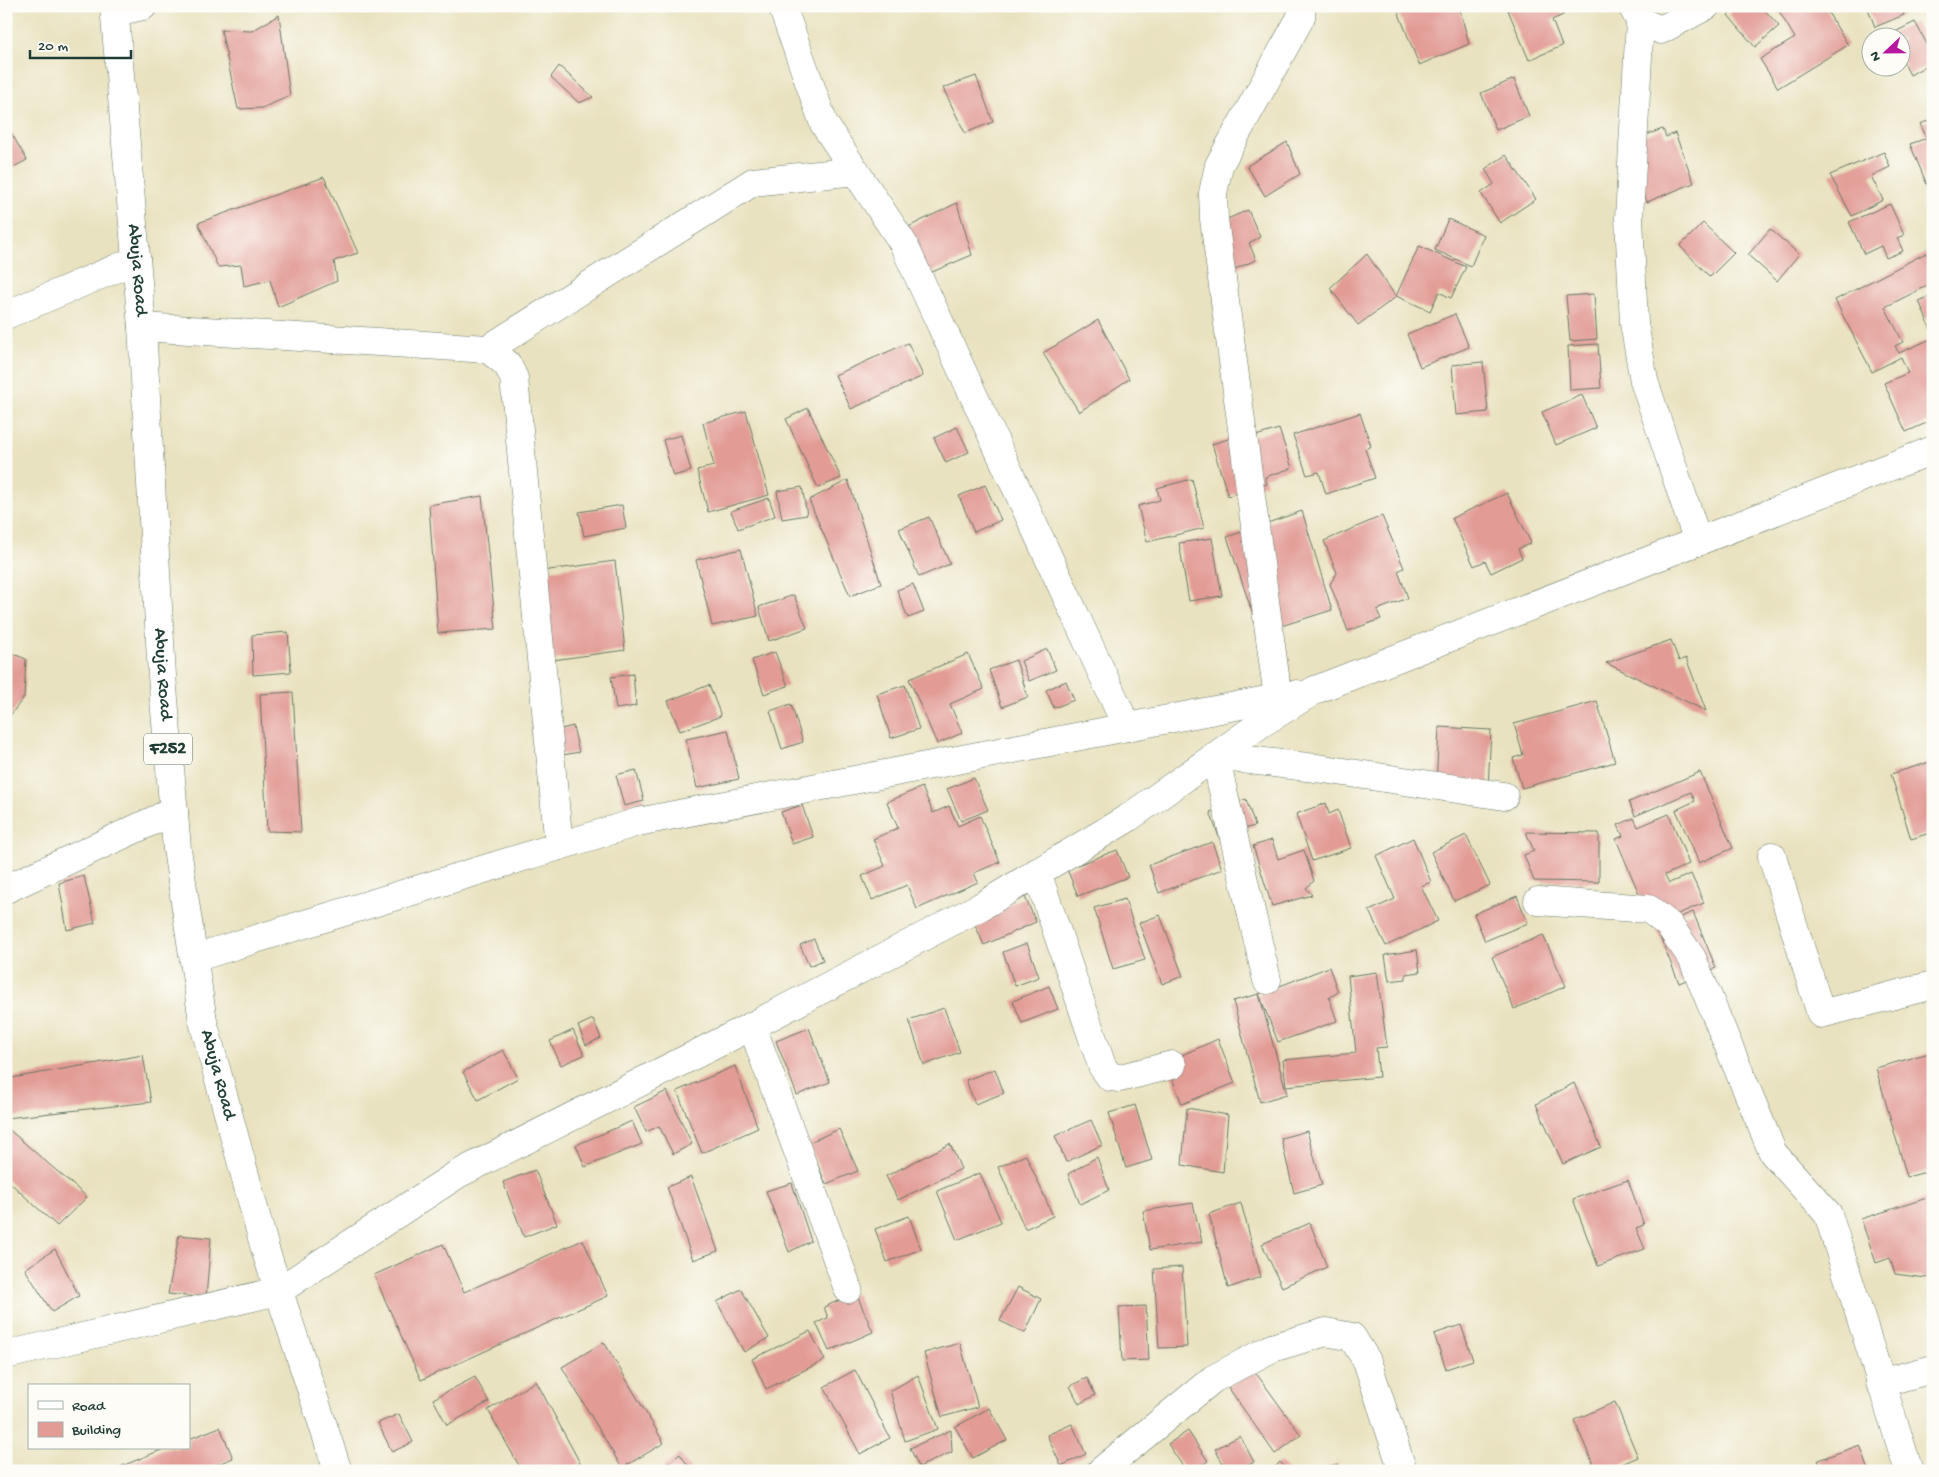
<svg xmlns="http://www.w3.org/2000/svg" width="1939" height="1477" viewBox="0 0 1939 1477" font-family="'Gochi Hand',sans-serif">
	<rect width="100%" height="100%" fill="#fdfcf7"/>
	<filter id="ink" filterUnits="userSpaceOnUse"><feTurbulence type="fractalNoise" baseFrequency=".02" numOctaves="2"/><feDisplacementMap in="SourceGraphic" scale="10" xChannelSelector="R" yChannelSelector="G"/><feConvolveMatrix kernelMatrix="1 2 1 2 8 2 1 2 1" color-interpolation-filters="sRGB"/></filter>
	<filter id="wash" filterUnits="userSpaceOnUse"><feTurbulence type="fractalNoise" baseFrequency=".0096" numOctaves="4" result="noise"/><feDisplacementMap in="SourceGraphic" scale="20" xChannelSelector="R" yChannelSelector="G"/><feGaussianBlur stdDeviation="1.12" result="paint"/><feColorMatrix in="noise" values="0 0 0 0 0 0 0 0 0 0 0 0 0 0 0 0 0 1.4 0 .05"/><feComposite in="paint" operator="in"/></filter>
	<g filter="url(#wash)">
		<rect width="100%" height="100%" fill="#e9e2c0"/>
		<g id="blocks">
			<!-- building -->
			<g fill="#e29b95">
				<path d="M1396 6H1459L1469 44 1419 65Z"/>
				<path d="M1518 6H1559L1563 15 1552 20 1562 46 1529 60 1508 10Z"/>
				<path d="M1738 6H1761L1779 26 1755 47 1728 15Z"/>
				<path d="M1776 6H1824L1848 45 1778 88 1760 59 1795 38Z"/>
				<path d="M1867 6H1901L1904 15 1875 27Z"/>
				<path d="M279 15 290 96 262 108 238 109 221 30 252 31Z"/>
				<path d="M1915 22 1933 55V62L1910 75 1902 59V38H1890L1889 35Z"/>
				<path d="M559 66 593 97 579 103 551 77Z"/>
				<path d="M976 76 993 122 965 133 943 88Z"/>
				<path d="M1514 79 1529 116 1496 130 1481 93Z"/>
				<path d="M1933 119V186L1928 187 1910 144 1927 138 1920 124Z"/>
				<path d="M6 124 27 160 6 171Z"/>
				<path d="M1663 129 1666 137 1675 133 1694 183 1647 202 1628 153 1640 137Z"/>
				<path d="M1287 142 1300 174 1265 196 1247 166Z"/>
				<path d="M1884 152 1890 167 1871 176 1883 200 1852 216 1830 175Z"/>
				<path d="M1506 155 1536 199 1500 223 1481 193 1494 184 1485 169Z"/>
				<path d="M324 177 358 253 334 261 337 281 278 307 270 280 244 286 241 265 218 267 198 223Z"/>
				<path d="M957 203 972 255 925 275 896 233Z"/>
				<path d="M1890 204 1904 235 1897 238 1903 251 1886 258 1881 246 1864 254 1849 222Z"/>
				<path d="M1248 210 1260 237 1249 243 1256 260 1221 275 1202 230Z"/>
				<path d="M1448 219 1484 235 1471 266 1435 250Z"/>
				<path d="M1703 223 1734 253 1710 277 1680 246Z"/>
				<path d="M1770 229 1799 254 1777 281 1748 255Z"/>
				<path d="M1419 246 1466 267 1451 298 1439 292 1430 311 1396 296Z"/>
				<path d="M1926 253 1933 266V283L1885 307 1903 342 1895 346 1899 353 1933 338V420L1906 432 1884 383 1908 373 1901 357 1872 372 1835 300Z"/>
				<path d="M1367 254 1396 297 1358 325 1330 288Z"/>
				<path d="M1594 294 1597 339 1570 341 1566 296Z"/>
				<path d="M1933 295V335L1919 301Z"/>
				<path d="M1455 314 1469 347 1420 367 1407 334Z"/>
				<path d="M1098 320 1129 379 1079 412 1043 353Z"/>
				<path d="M908 343 923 376 851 409 835 375Z"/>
				<path d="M1598 344 1601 388 1570 390 1568 346Z"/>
				<path d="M1483 362 1488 412 1456 415 1452 365Z"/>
				<path d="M1582 395 1596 428 1556 445 1542 412Z"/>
				<path d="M808 408 841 478 818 488 786 419Z"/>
				<path d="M746 411 769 495 708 512 697 470 714 466 703 423Z"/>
				<path d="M1360 413 1371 446 1365 449 1375 478 1326 494 1319 472 1307 475 1293 435Z"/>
				<path d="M957 427 969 452 946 463 934 438Z"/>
				<path d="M1279 429 1292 468 1265 477 1267 484 1228 496 1212 444 1238 436 1249 438Z"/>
				<path d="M681 435 691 471 673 476 663 440Z"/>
				<path d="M1192 479 1204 528 1147 542 1138 506 1160 500 1157 488Z"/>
				<path d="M848 480 881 584 850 596 809 500Z"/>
				<path d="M985 485 1001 520 974 532 959 496Z"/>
				<path d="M802 487 807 515 782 519 777 491Z"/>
				<path d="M1507 493 1531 543 1518 549 1522 558 1491 573 1485 561 1474 566 1452 518Z"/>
				<path d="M482 496 496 629 438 633 429 505Z"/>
				<path d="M769 498 775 516 738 529 731 511Z"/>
				<path d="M622 505 626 528 584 536 579 512Z"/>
				<path d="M1302 511 1332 610 1259 633 1227 537Z"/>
				<path d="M1382 516 1404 568 1398 571 1408 598 1377 610 1381 619 1348 631 1330 584 1337 573 1324 541Z"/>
				<path d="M929 517 950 564 919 577 899 529Z"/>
				<path d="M1212 538 1222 596 1189 601 1179 543Z"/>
				<path d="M741 549 758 616 712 626 696 560Z"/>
				<path d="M615 561 625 650 553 660 542 571Z"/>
				<path d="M913 584 924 612 908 618 897 590Z"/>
				<path d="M794 595 807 628 769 641 759 607Z"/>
				<path d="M288 632 291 672 253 675 252 635Z"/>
				<path d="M1671 640 1679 661 1686 658 1706 711 1606 663Z"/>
				<path d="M1047 649 1056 670 1029 681 1021 661Z"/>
				<path d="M6 651 26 659 24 697 6 721Z"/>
				<path d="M775 652 788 686 764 694 752 660Z"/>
				<path d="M968 654 984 689 950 704 962 733 937 744 909 679Z"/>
				<path d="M1016 660 1028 697 1002 707 989 670Z"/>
				<path d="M633 674 636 706 616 709 611 677Z"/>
				<path d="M1066 681 1074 700 1054 708 1046 690Z"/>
				<path d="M709 685 721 716 680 731 668 701Z"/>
				<path d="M905 685 919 729 891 738 877 694Z"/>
				<path d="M293 692 301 832 267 831 260 694Z"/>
				<path d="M1597 701 1615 762 1522 788 1513 758 1523 755 1514 724Z"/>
				<path d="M791 704 803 742 782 749 770 711Z"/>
				<path d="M573 726 579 752 563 755 557 730Z"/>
				<path d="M1439 727 1491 730 1488 788 1436 786Z"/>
				<path d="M728 730 739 779 697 788 686 739Z"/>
				<path d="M1933 761V832L1911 839 1891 774Z"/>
				<path d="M636 770 644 801 624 806 616 775Z"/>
				<path d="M1700 772 1733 848 1699 863 1676 810 1695 801 1691 792 1635 816 1629 802Z"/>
				<path d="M974 778 988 810 961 821 947 789Z"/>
				<path d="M922 787 933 813 949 806 958 826 980 816 1000 862 974 873 978 882 917 909 907 885 872 900 862 876 885 866 873 839 898 828 887 802Z"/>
				<path d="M1246 799 1255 826 1243 829 1224 851 1210 812Z"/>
				<path d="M1326 803 1329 814 1338 810 1351 848 1312 861 1296 814Z"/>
				<path d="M802 805 813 837 792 844 781 812Z"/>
				<path d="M1669 814 1689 864 1665 875 1669 883 1691 874 1704 903 1652 925 1616 839 1623 836 1618 825 1634 818 1638 827Z"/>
				<path d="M1526 832 1599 833V882L1534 881 1524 855 1534 851Z"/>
				<path d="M1466 835 1490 885 1454 901 1431 852Z"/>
				<path d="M1413 838 1431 882 1421 886 1438 921 1386 946 1369 911 1395 899 1376 856Z"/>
				<path d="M1272 840 1278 859 1304 850 1314 881 1306 888 1312 895 1272 906 1253 846Z"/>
				<path d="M1212 842 1222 869 1159 893 1149 865Z"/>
				<path d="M1117 850 1128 877 1078 896 1067 869Z"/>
				<path d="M84 876 95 923 67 930 59 883Z"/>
				<path d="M1517 896 1528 923 1485 941 1474 914Z"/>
				<path d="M1025 897 1036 922 984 945 973 920Z"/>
				<path d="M1125 899 1145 960 1113 969 1094 908Z"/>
				<path d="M1693 912 1716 968 1679 983 1656 927Z"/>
				<path d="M1160 915 1183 976 1162 984 1139 923Z"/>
				<path d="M1543 935 1566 986 1514 1009 1492 957Z"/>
				<path d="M814 939 823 960 809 966 800 945Z"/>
				<path d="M1027 943 1039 977 1015 986 1003 952Z"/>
				<path d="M1417 950 1420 972 1406 974V979L1389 981 1385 955Z"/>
				<path d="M1329 967 1338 992 1329 998 1337 1021 1278 1042 1259 994Z"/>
				<path d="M1377 972 1387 1047 1376 1048 1379 1077 1286 1086 1283 1060 1356 1053 1348 976Z"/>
				<path d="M1049 986 1058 1009 1022 1023 1013 1001Z"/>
				<path d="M1259 994 1287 1094 1260 1102 1233 1001Z"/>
				<path d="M944 1008 960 1052 924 1065 909 1020Z"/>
				<path d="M593 1019 601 1038 586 1045 578 1026Z"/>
				<path d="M809 1028 830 1082 797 1095 776 1041Z"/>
				<path d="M573 1030 584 1055 561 1065 550 1041Z"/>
				<path d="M1218 1039 1235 1083 1182 1104 1166 1062Z"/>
				<path d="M503 1050 518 1078 478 1100 463 1072Z"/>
				<path d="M1933 1052V1170L1907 1177 1876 1068Z"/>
				<path d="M143 1055 151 1102 6 1118V1079Z"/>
				<path d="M735 1066 758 1128 702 1153 677 1091Z"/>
				<path d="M995 1069 1004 1093 975 1104 966 1080Z"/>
				<path d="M1574 1083 1601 1147 1563 1164 1536 1104Z"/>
				<path d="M667 1091 692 1144 673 1154 659 1126 646 1132 634 1107Z"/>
				<path d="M1135 1105 1152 1160 1126 1168 1109 1113Z"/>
				<path d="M1187 1108 1228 1115 1223 1172 1182 1165Z"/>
				<path d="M1091 1120 1102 1145 1066 1162 1055 1136Z"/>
				<path d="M632 1121 642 1144 585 1167 576 1145Z"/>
				<path d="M6 1127 87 1197 57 1226 6 1179Z"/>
				<path d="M839 1129 858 1171 826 1184 808 1143Z"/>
				<path d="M1307 1131 1322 1185 1294 1193 1281 1138Z"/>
				<path d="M950 1144 961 1169 898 1200 886 1176Z"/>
				<path d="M1026 1155 1053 1216 1025 1229 998 1167Z"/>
				<path d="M1097 1157 1109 1190 1080 1204 1068 1174Z"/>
				<path d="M535 1170 557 1224 524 1237 503 1182Z"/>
				<path d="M980 1173 1001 1222 957 1240 937 1191Z"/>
				<path d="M691 1177 718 1251 693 1260 667 1187Z"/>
				<path d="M1628 1180 1644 1225 1636 1228 1645 1249 1598 1266 1573 1199Z"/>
				<path d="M792 1183 811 1241 789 1252 766 1191Z"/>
				<path d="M1933 1196V1276L1926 1278 1895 1274 1890 1258 1876 1263 1861 1219Z"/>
				<path d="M1193 1203 1202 1242 1150 1250 1143 1211Z"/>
				<path d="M1241 1203 1261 1277 1228 1288 1209 1214Z"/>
				<path d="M909 1216 921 1249 887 1262 875 1229Z"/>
				<path d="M1310 1223 1327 1267 1282 1287 1262 1244Z"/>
				<path d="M179 1235 211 1238 206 1298 168 1294Z"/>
				<path d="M583 1240 608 1296 421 1380 374 1275 443 1244 464 1292Z"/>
				<path d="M55 1249 79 1296 52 1312 25 1269Z"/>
				<path d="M1182 1267 1187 1347 1159 1348 1154 1269Z"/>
				<path d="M1018 1287 1041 1299 1025 1333 1000 1321Z"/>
				<path d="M741 1289 769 1338 744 1352 717 1302Z"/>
				<path d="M856 1293 873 1332 829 1351 816 1323 828 1318 824 1307Z"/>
				<path d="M1146 1306 1149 1360 1122 1361 1119 1307Z"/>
				<path d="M1461 1325 1473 1360 1446 1369 1434 1334Z"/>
				<path d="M810 1331 825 1360 766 1389 752 1359Z"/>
				<path d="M604 1342 664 1443 622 1468 562 1367Z"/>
				<path d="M960 1343 978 1407 942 1417 924 1353Z"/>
				<path d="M1253 1369 1301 1435 1275 1454 1228 1387Z"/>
				<path d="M855 1370 890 1438 860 1454 824 1387Z"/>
				<path d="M918 1375 938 1429 905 1441 890 1391Z"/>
				<path d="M475 1377 489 1402 447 1425 433 1399Z"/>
				<path d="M1087 1378 1095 1395 1079 1404 1070 1386Z"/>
				<path d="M536 1381 580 1463 567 1471H522L488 1410Z"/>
				<path d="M1615 1402 1638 1457 1606 1471H1596L1574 1420Z"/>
				<path d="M989 1408 1007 1440 973 1458 955 1427Z"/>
				<path d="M399 1414 413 1442 392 1452 378 1423Z"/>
				<path d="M1072 1424 1086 1454 1061 1466 1047 1435Z"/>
				<path d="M220 1427 233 1458 201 1471H110L166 1448H189V1439Z"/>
				<path d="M951 1430 952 1452 919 1467 910 1448Z"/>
				<path d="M1188 1431 1208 1461 1193 1471H1186L1168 1444Z"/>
				<path d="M1240 1436 1254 1462 1239 1471H1227L1215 1449Z"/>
				<path d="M1860 1445 1869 1471H1822L1818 1460Z"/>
				<path d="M680 1454 692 1471H658Z"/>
				<path d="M1280 1462 1289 1471H1271Z"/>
				<path d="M1338 1464 1340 1471H1318V1470Z"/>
				<path d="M1156 1466 1160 1471H1149Z"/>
			</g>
		</g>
	</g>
	<g filter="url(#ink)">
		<use href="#blocks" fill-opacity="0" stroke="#667765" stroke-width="1"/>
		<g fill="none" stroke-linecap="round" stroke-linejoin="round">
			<defs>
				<g id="minor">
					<path d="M782 6 824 124 903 243 1127 727"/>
					<path d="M1632 6 1640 21 1629 218 1634 323 1644 381 1698 542"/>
					<path d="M115 12 143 6"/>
					<path d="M1640 21 1661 30 1706 6"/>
					<path d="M6 315 136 260"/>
					<path d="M142 327 488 349 507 364 514 378 559 846"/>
					<path d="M488 349 753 182 856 171"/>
					<path d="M1278 698 1214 219 1213 193 1219 165 1301 17 1302 6"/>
					<path d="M1772 856 1821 1014 1933 985"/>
					<path d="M1037 872 1102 1066 1110 1077 1120 1078 1172 1065"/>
					<path d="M6 889 174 811"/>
					<path d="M1538 901 1649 909 1669 925 1692 958 1773 1153 1828 1214 1909 1471"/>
					<path d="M194 958 638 822 1297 694"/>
					<path d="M1267 980 1215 756 1324 769 1504 796"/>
					<path d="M752 1026 848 1289"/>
					<path d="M6 1355 278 1291 458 1174 752 1026 980 907 1128 818 1262 723 1315 690 1933 450"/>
					<path d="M1880 1383 1933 1369"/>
					<path d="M1101 1471 1213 1379 1272 1348 1326 1332 1352 1337 1367 1361 1403 1471"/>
				</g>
				<g id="primary">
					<path id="s1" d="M114 6 142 327 162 676 177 849 203 1021 265 1249 338 1471"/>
				</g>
			</defs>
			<!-- minor casing -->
			<use href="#minor" stroke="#667765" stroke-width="29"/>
			<!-- primary casing -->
			<use href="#primary" stroke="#667765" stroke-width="29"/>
			<!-- minor -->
			<use href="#minor" stroke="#fff" stroke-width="28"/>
			<!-- primary -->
			<use href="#primary" stroke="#fff" stroke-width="28"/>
		</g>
	</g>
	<g text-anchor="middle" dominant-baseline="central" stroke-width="4" stroke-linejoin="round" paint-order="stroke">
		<!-- shield labels -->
		<rect fill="#fdfcf7" stroke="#62766e" stroke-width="1" x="144" y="733.5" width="48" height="31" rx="4"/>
		<g font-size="18" font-weight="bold" fill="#1f3d34">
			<text x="168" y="749">F252</text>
		</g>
		<!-- street labels -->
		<g font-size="19" fill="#1f3d34" stroke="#fdfcf7">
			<text stroke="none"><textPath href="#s1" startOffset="265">Abuja Road</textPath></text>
			<text stroke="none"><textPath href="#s1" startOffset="670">Abuja Road</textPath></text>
			<text stroke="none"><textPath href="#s1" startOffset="1075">Abuja Road</textPath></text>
		</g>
	</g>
	<!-- margin -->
	<rect width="1939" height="1477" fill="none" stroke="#fdfcf7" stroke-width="25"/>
	<!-- legend -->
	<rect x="28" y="1384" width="162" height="65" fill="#fdfcf7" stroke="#a4b0a9"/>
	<rect x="38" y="1401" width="25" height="8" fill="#ffffff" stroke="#a4b0a9"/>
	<text x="72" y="1410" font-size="15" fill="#1f3d34">Road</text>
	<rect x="38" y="1422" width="25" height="15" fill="#e29b95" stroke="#a4b0a9"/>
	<text x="72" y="1434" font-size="15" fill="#1f3d34">Building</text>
	<!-- north arrow -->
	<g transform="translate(1886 52) rotate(248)"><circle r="24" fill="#fdfcf7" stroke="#a4b0a9"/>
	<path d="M0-4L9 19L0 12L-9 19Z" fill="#b5179e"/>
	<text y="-8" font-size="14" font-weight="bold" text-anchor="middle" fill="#1f3d34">N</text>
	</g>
	<!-- scale -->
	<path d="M30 50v8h101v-8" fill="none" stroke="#1f3d34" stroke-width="2.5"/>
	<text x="38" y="50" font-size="15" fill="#1f3d34" stroke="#fdfcf7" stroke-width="4" paint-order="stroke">20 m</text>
</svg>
